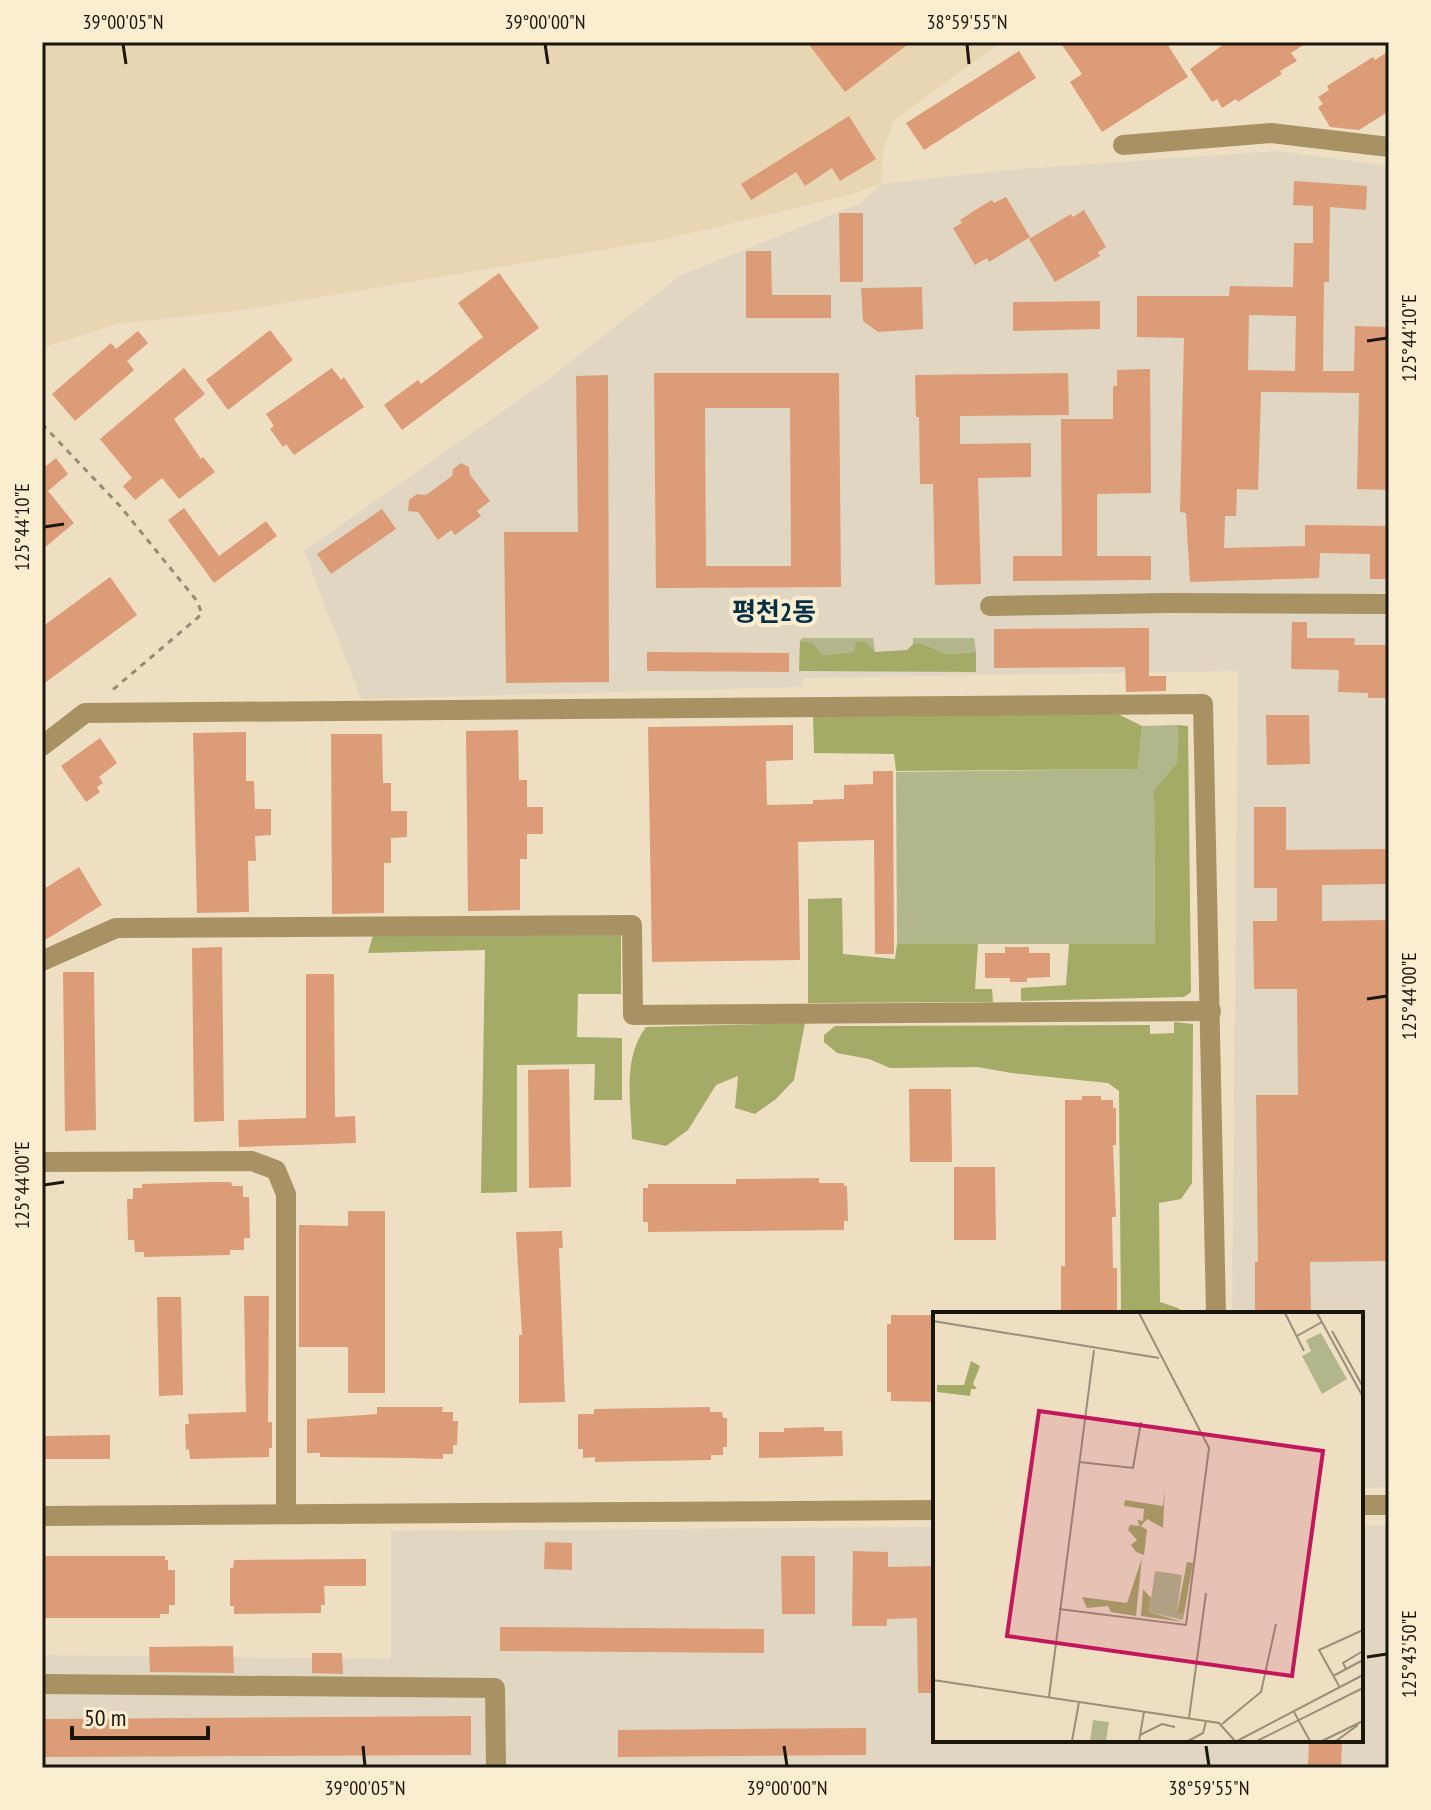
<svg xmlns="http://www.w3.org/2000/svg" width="1431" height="1810" viewBox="0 0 1431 1810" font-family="'PT Sans Narrow','Noto Sans KR',sans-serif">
	<rect width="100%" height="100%" fill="#eedfc3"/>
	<!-- built -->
	<path fill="#e8d6b2" d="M42 42H1001L893 121 883 153 881 184 852 194 667 239 244 310 117 324 42 348Z"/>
	<!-- industrial -->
	<g fill="#e0d6c1">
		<path d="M1278 151 1389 166V1487L1361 1488V1314H1232L1238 671 803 678V687L361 699 304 551 546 381 681 275 861 203 881 184 1007 170Z"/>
		<path d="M1361 1525H1389V1768H42V1655L391 1659V1531L935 1527V1740H1361Z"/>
	</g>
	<!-- green -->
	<g fill="#b1b78a">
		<path d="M802 638H873L875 652 867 646 854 652 822 655 813 643 800 641Z"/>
		<path d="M913 638H974L976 652 947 654 920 643 913 644Z"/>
		<path d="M1178 725 1177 763 1154 790 1155 944H897L896 772 1138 769 1142 726Z"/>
	</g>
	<!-- forest -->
	<g fill="#a3ab67">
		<path d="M800 641 813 643 822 655 854 652 856 642 864 641 875 652 907 650 913 644 920 643 947 654 976 652V672L799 671Z"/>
		<path d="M1116 713 1142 726 1138 769 896 771 894 754 814 753 813 715Z"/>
		<path d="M1178 725 1188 726 1191 992 1184 997 1021 1001V988L1066 985 1069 944H1155L1154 790 1177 763Z"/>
		<path d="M842 898 843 954 895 959 897 944H978L975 989H992L993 1002 808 1003V899Z"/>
		<path d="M621 932V994H578L577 1037 622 1038V1100H594L595 1064 517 1065V1192L481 1193 485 950 368 953 373 935Z"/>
		<path d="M1174 1022 1193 1024 1192 1183 1181 1199 1159 1203 1160 1302 1178 1308 1185 1314H1121L1119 1091 1108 1083 1012 1073 977 1067 890 1068 869 1059 837 1053 824 1042V1035L835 1026 1150 1025V1034L1174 1033Z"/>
		<path d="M805 1023 794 1080 776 1099 755 1114 735 1108 738 1076 716 1085 688 1130 666 1146 632 1139C631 1101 622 1059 646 1027Z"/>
	</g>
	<!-- building -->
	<g fill="#dc9c78" fill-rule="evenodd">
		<path d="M807 42H911L845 92Z"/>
		<path d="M1060 42H1166L1188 77 1102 132 1070 82 1082 74Z"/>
		<path d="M1227 42H1308L1291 53 1297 61 1280 71 1282 74 1238 102 1236 99 1222 108 1217 99 1212 102 1190 69Z"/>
		<path d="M1019 51 1036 78 924 150 906 123Z"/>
		<path d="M1389 51V111L1359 130 1330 127 1318 107 1323 104 1318 97 1329 90 1327 86 1373 57 1375 60Z"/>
		<path d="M849 116 876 159 840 181 832 168 805 186 796 172 751 200 741 184Z"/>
		<path d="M1294 181 1367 186 1366 210 1330 207 1329 282H1324L1323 371H1354L1355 326 1389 327V490L1357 489 1359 393 1261 392 1258 490 1237 489 1236 516H1225L1224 548 1305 546V525L1388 526 1386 579H1370V554L1320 553 1319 578 1190 582 1186 513 1180 512 1184 338 1137 337V296H1229L1230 286 1293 287 1294 243H1313V206L1293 205ZM1249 315 1296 316 1295 371 1248 370Z"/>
		<path d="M1006 197 1030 237 989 262 987 258 975 265 953 228 962 223 960 220 977 209 992 200 994 203Z"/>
		<path d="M1084 210 1106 247 1098 252 1100 256 1055 282 1029 239 1071 214 1073 217Z"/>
		<path d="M839 213H863V282H840Z"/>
		<path d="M746 251H771L772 295H831V318H746Z"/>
		<path d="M499 273 539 328 402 430 384 405 418 380 421 384 483 337 458 303Z"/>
		<path d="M922 287 923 329 878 332 863 321 861 288Z"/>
		<path d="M1100 301V329L1013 331V302Z"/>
		<path d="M270 330 293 360 228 410 206 380Z"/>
		<path d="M138 331 148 343 127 361 134 370 75 421 52 394 111 343 116 349Z"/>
		<path d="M184 368 205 394 174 419 201 459 203 457 215 472 179 499 162 478 135 500 123 486 132 478 100 439Z"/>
		<path d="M332 368 341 380 344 377 364 407 294 455 286 444 283 447 270 429 274 426 266 414Z"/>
		<path d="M1150 369 1151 493 1097 494V556H1151V580L1013 581V556H1062L1061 419H1113V386H1117V370Z"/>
		<path d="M654 373H839L841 587 656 588ZM705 408H790L791 566H706Z"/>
		<path d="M1068 373 1069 415 960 416V444L1031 443V477L978 478 981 584 935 585 933 484H920L919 417H916L915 375Z"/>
		<path d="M608 375 609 682 506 683 504 532H578L576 376Z"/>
		<path d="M56 458 68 474 48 491 74 523 42 550V469Z"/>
		<path d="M461 463 469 467 470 475 490 501 477 511 481 516 455 535 451 530 438 540 418 512 408 511 409 500 417 494 426 495 452 476 453 469Z"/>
		<path d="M184 508 219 556 266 521 277 536 214 583 168 520Z"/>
		<path d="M382 509 396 529 331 574 317 554Z"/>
		<path d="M110 577 137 615 42 685V627Z"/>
		<path d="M1292 622H1307V638H1355L1354 645H1389V698H1368V693L1338 692 1339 670 1291 669Z"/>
		<path d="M1149 628V676H1166V691L1126 692 1125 667 994 668V629Z"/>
		<path d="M647 652 789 653V672L647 671Z"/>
		<path d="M1266 715H1309L1310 764 1267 765Z"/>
		<path d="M793 725V760L766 761 767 805 813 804V800L844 799V785L873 784V771H893L894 954H875L874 840 798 842 800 960 652 962 648 727Z"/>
		<path d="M518 730 519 780H527V807H543V834H527V859H520V910L468 911 466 731Z"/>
		<path d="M246 732V781H254L255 809H271V835L255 836 256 861H248L249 912 197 913 193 733Z"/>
		<path d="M331 734H382L383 783H391V811H407V837L391 838V863H384V913L332 914Z"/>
		<path d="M100 738 117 763 99 777 103 783 97 787 100 792 86 802 61 766Z"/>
		<path d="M1254 807H1286V850L1389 849V884L1322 885V921L1389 920V1261L1310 1262 1311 1314H1255V1262H1258L1256 1095H1298L1297 989H1254L1253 921H1277V888H1254Z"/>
		<path d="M79 867 102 905 42 942V890Z"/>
		<path d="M222 947 224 1121 194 1122 192 948Z"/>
		<path d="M1005 947H1029V953H1050V977L1027 978V982H1010V978H985V953H1005Z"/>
		<path d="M63 972H94L96 1130 65 1131Z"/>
		<path d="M306 974H334L335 1117 355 1116 356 1143 239 1147 238 1120 306 1118Z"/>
		<path d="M569 1069 571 1187 529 1188 528 1070Z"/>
		<path d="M909 1089H951L952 1162H910Z"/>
		<path d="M1082 1096H1101V1100H1113V1108H1116V1145H1113L1116 1217H1112L1113 1268H1117V1314H1061V1266H1065V1100H1082Z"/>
		<path d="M954 1167H995L996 1240H954Z"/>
		<path d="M819 1178V1183H844V1186H847L848 1221H844V1230L648 1232V1222H643V1188H648V1184H736V1179Z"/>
		<path d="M210 1182H231L232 1186H243V1197H249L250 1238H244V1250H230V1255L144 1257V1252H135L134 1240H128L127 1199H133V1188H142V1184Z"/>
		<path d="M348 1211H385V1393H348V1347H299V1225L348 1226Z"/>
		<path d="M562 1231 563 1248H559L565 1402 519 1403V1335H522L516 1232Z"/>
		<path d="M244 1296H269L268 1422H272V1448H269V1457L190 1459 189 1449 186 1450 185 1424H189L188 1414 246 1412Z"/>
		<path d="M157 1297H181L183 1395 159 1396Z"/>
		<path d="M891 1315H935V1402L891 1401V1392H887V1324H891Z"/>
		<path d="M377 1407H443L442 1412H453V1421H458L457 1445H453V1454H443V1459L408 1458 320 1457V1453H307V1419L377 1414Z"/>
		<path d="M710 1407V1412H722L723 1418H727V1447H723V1455H711V1460L595 1462V1457L583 1458V1449H578V1414H594V1409Z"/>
		<path d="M824 1427V1431H842L843 1456 759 1458V1432H784V1428Z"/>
		<path d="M110 1435V1459H42V1436Z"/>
		<path d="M545 1542 572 1543V1570L544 1569Z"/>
		<path d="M853 1551 888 1552V1567L935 1566V1693H918L917 1618 887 1619V1626H852Z"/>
		<path d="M42 1556H165V1560H168V1570H175V1605H169V1614H160V1618H42Z"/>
		<path d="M781 1556H815V1614H782Z"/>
		<path d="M366 1559V1586H324L325 1605H321V1613L234 1614V1606H230V1568H233L234 1560Z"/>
		<path d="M500 1627 764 1629V1653L500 1651Z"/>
		<path d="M233 1646 234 1673 150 1672 149 1647Z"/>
		<path d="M312 1653H342L343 1674 312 1673Z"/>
		<path d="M471 1716V1755L42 1757V1719Z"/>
		<path d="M866 1728V1755L618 1757V1730Z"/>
		<path d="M1309 1740H1342L1341 1768H1308Z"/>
	</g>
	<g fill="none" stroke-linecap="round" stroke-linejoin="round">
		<!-- path -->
		<path stroke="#958b76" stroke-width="3" stroke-dasharray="6 6" stroke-linecap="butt" d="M42 424 120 506 197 601 202 614 109 693"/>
		<!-- minor -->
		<g stroke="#a89264" stroke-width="20">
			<path d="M1123 145 1271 133 1389 147"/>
			<path d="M990 606 1170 603 1389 604"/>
			<path d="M42 746 85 713 1203 704 1216 1314"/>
			<path d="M42 961 116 928 632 925 633 1015 1211 1011"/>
			<path d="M42 1162 252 1161 276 1170 286 1194V1514"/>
			<path d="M1361 1505H1389"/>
			<path d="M42 1516 935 1510"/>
			<path d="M42 1684 495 1688 496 1768"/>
		</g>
	</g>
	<!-- ticks -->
	<path fill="none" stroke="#1b160c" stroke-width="3" d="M123 44 126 64M545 44 548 64M967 44 969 64M1367 341 1387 338M44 527 64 524M1367 999 1387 996M44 1185 64 1182M1367 1657 1387 1654M363 1746 365 1766M784 1746 787 1766M1206 1746 1209 1766"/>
	<g text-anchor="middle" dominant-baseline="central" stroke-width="8" stroke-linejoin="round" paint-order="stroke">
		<!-- quarter labels -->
		<g font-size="26" font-weight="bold" fill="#043046" stroke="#fbedd0">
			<text x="774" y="611">평천2동</text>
		</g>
	</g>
	<!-- overview -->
	<g transform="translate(933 1312)">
		<rect width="430" height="430" fill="#eedfc3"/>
		<path d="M388 21 414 67 389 82 369 44 378 39 373 28ZM222 259 249 263 244 300 251 302 250 308 216 300ZM160 408 176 410 173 429H157Z" fill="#b1b78a"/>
		<path d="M38 49 47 54 40 72 44 77H38L37 84 4 80V73H31ZM232 176 230 216 214 207 208 214 214 218 211 243 203 240 198 233 204 228 195 218 197 213 207 214 204 208 210 209 211 197 191 194 192 188 230 194ZM209 246 203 304 178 300 175 294 154 296 149 285 194 291ZM254 250 260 251 251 302 244 301ZM210 277 218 286 216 300 250 310 208 304Z" fill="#a3ab67"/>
		<path fill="none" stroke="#9a8f7a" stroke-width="2" d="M352 1 371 39M384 1 430 85M0 9 226 46M399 19 430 75M364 24 389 10M146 150 200 156 208 110M126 297 253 313 276 136 206 1M413 357 410 351 430 339M400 364 430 348M0 368 286 411 302 429M406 374 386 338 430 318M116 385 161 38M361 400 377 429M256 406 273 281M289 412 328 380 343 312M207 423 229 412 242 415M139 429 146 390M206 429 211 400M255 429 270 421 273 409M304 429 430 363M324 429 430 376M389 429 430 409M403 429 425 413"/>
		<path fill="#c2185b" fill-opacity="0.15" stroke="#c2185b" stroke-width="4" d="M106 99 390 139 359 364 74 324Z"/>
		<rect width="430" height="430" fill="none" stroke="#1b160c" stroke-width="4"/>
	</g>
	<!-- border -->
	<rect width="1431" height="1810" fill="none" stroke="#fbedd0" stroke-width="88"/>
	<!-- scale -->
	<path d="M72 1726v12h136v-12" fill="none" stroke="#1b160c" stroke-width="4"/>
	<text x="84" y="1726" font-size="24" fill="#1b160c" stroke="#fbedd0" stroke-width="6" paint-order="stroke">50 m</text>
	<rect x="44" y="44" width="1343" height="1722" fill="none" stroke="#1b160c" stroke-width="3"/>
	<g font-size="20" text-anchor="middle" fill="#1b160c">
		<text x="123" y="29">39°00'05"N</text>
		<text x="545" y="29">39°00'00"N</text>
		<text x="967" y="29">38°59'55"N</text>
		<text transform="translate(1409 338) rotate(-90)" y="7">125°44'10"E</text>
		<text transform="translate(22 527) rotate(-90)" y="7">125°44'10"E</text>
		<text transform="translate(1409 996) rotate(-90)" y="7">125°44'00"E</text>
		<text transform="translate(22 1185) rotate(-90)" y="7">125°44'00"E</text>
		<text transform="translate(1409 1654) rotate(-90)" y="7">125°43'50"E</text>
		<text x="365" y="1795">39°00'05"N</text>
		<text x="787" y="1795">39°00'00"N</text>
		<text x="1209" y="1795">38°59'55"N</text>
	</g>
</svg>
